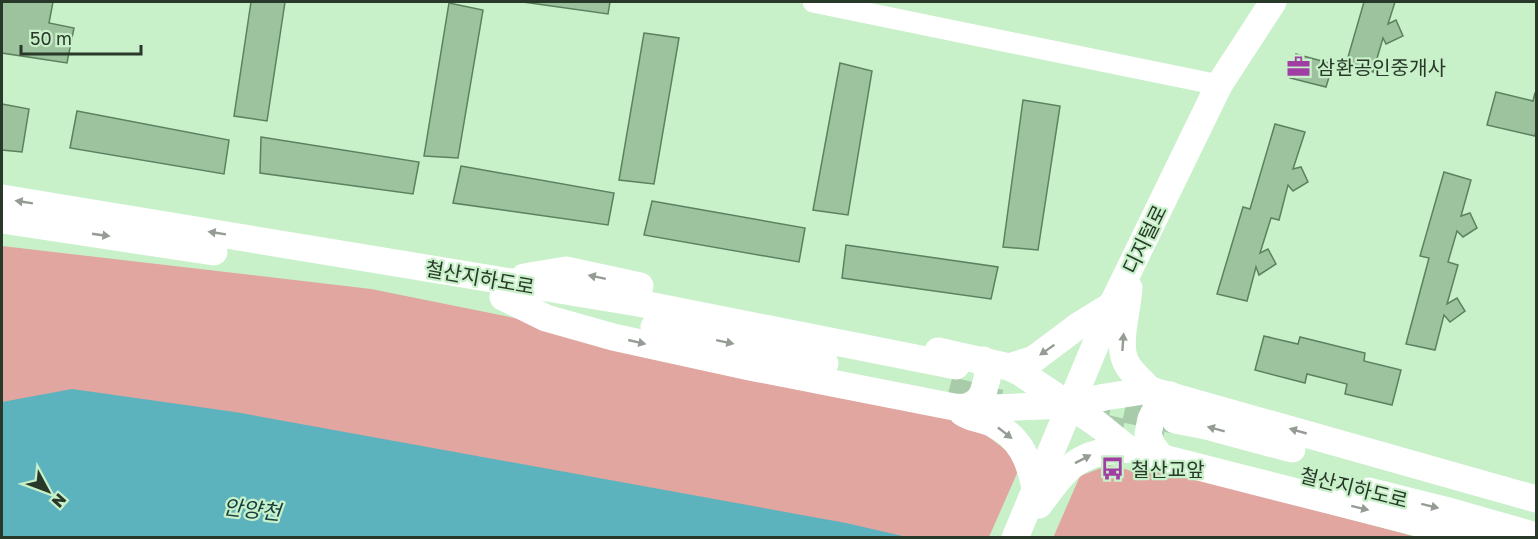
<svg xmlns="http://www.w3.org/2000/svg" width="1538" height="539" viewBox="0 0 1538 539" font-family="'Golos Text','Noto Sans KR',sans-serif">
	<rect width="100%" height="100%" fill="#c8f0c9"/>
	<!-- green -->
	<g fill="#e0a69f">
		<path d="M2 246 371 289 574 330 967 421 1022 462 989 537 2 538Z"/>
		<path d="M1144 463 1416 537 1053 538 1080 476 1109 465 1140 473Z"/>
	</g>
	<!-- water -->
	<path fill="#5cb3be" d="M72 389 235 412 846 523 907 537H2V402Z"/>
	<!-- building -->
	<g fill="#9cc29e" stroke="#5c815f" stroke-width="1.5">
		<path d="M2 2H53L49 23 74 28 67 63 2 53Z"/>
		<path d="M251 2H285L267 121 234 116Z"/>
		<path d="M523 2H610L608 14Z"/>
		<path d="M1364 2H1395L1388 24 1396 20 1403 36 1386 44 1383 38 1373 72 1346 64Z"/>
		<path d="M449 3 483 10 458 158 424 156Z"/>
		<path d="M644 33 679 38 654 184 619 180Z"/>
		<path d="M1296 54 1333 64 1326 87 1290 78Z"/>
		<path d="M840 63 872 71 848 215 813 210Z"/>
		<path d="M1496 92 1533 101 1535 93H1536V131L1535 136 1487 125Z"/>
		<path d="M1023 100 1060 106 1038 250 1003 247Z"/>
		<path d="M2 104 29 109 22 152 2 150Z"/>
		<path d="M77 111 229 140 224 174 70 148Z"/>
		<path d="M1275 124 1305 132 1293 169 1301 167 1308 182 1293 191 1288 185 1279 220 1271 218 1260 253 1268 249 1276 264 1259 275 1256 267 1247 301 1217 294 1243 207 1250 209Z"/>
		<path d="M261 137 419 162 413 194 260 173Z"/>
		<path d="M461 166 614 193 608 225 453 203Z"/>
		<path d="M1444 172 1471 180 1461 216 1470 213 1477 228 1463 237 1457 231 1448 262 1458 265 1447 304 1457 298 1465 311 1450 322 1444 315 1435 350 1406 344 1429 258 1420 256Z"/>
		<path d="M652 201 805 228 799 262 644 235Z"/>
		<path d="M846 245 998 267 991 299 842 278Z"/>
		<path d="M1264 336 1298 344 1300 337 1365 353 1364 361 1401 370 1392 405 1345 394 1347 384 1307 374 1305 383 1255 370Z"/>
	</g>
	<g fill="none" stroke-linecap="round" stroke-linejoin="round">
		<!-- major-tunnel -->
		<g stroke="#a8cba9" stroke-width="27" stroke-dasharray="27 14" stroke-linecap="butt">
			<path d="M949 390 1000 403"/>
			<path d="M1085 400 1174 420"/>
			<path d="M1096 426 1170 443"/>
		</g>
		<!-- minor -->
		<path stroke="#fff" stroke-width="21" d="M813 2 1219 85"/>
		<!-- major -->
		<g stroke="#fff" stroke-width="27">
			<path d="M2 198 638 303 956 366"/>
			<path d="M2 220 214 252"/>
			<path d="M524 277 566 270 640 286"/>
			<path d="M1129 288C1128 310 1115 348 1128 366 1134 375 1143 382 1150 390"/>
			<path d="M503 297 546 318 613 337 750 367 954 407 991 408 1069 405 1105 397 1150 390 1536 499"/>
			<path d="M654 327 825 363"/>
			<path d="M938 351 1009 367 1021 373 1096 423 1128 449"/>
			<path d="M1009 367 1034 359 1078 326 1112 305"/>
			<path d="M966 408 978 401 983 393 987 379 988 368 983 360"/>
			<path d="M963 413C972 419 983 419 993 424 1020 437 1030 461 1035 488"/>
			<path d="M1175 420 1206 426 1292 449"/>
			<path d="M1161 457 1152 445 1148 434 1151 419 1158 405 1170 395"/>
			<path d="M1369 491 1445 510 1536 536"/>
			<path d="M1039 505C1067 467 1078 451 1128 449L1477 538"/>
			<path d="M1015 538 1112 305 1219 85 1273 2"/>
		</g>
	</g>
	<!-- one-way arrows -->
	<defs><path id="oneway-solid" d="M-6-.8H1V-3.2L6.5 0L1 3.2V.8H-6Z" transform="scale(1.5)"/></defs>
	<g fill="#949c94">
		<use href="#oneway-solid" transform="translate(24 202) rotate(-171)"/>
		<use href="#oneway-solid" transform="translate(217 233) rotate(-171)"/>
		<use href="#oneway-solid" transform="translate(101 235) rotate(8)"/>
		<use href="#oneway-solid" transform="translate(597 277) rotate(-168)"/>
		<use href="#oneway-solid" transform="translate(637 342) rotate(13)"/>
		<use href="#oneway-solid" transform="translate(725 342) rotate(12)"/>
		<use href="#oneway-solid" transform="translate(1123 342) rotate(-86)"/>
		<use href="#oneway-solid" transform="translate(1047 350) rotate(145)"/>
		<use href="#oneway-solid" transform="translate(1216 429) rotate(-165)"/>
		<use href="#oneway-solid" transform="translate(1298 431) rotate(-164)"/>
		<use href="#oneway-solid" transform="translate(1005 433) rotate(38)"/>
		<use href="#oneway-solid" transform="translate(1083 459) rotate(-27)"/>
		<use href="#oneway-solid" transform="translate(1430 506) rotate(14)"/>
		<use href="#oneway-solid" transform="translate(1360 508) rotate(14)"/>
	</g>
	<!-- icons -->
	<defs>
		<symbol id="office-bare" viewBox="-9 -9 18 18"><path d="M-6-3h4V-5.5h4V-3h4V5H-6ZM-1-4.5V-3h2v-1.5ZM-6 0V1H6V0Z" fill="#a03ea4" stroke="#c8f0c9" stroke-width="2.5" paint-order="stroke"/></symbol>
		<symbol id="bus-bare" viewBox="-9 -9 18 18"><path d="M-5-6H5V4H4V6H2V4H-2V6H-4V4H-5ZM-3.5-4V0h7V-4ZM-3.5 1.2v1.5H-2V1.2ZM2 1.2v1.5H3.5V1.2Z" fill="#a03ea4" stroke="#c8f0c9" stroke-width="2.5" paint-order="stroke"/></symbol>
	</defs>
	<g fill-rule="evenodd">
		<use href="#office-bare" x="1282" y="50" width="33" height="33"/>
		<use href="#bus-bare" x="1096" y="452" width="33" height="33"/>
	</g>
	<g text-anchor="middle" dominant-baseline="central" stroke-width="4.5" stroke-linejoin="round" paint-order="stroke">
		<!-- poi labels -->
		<g font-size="20" fill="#283829" stroke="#c8f0c9" text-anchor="start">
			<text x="1317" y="67">삼환공인중개사</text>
			<text x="1131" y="469">철산교앞</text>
		</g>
		<!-- street labels -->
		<g font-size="20" fill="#283829" stroke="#c8f0c9">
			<text transform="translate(1144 239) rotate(-64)">디지털로</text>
			<text transform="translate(480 277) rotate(10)">철산지하도로</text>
			<text transform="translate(1354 487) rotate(14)">철산지하도로</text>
		</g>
		<!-- water labels -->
		<g font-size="21" font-style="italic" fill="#143d42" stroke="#c8f0c9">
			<text transform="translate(252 509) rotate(6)">안양천</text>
		</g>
	</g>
	<!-- border -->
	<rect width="1538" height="539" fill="none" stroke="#283829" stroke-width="6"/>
	<!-- north arrow -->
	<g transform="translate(48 491) rotate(131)" stroke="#c8f0c9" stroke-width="4.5" paint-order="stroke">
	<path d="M0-4.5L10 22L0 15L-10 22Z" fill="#283829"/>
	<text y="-9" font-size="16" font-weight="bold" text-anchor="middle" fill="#283829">N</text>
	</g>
	<!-- scale -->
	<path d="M21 45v9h120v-9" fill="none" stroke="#283829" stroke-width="3"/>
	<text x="30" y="45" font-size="18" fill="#283829" stroke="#c8f0c9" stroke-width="4.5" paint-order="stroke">50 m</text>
</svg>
